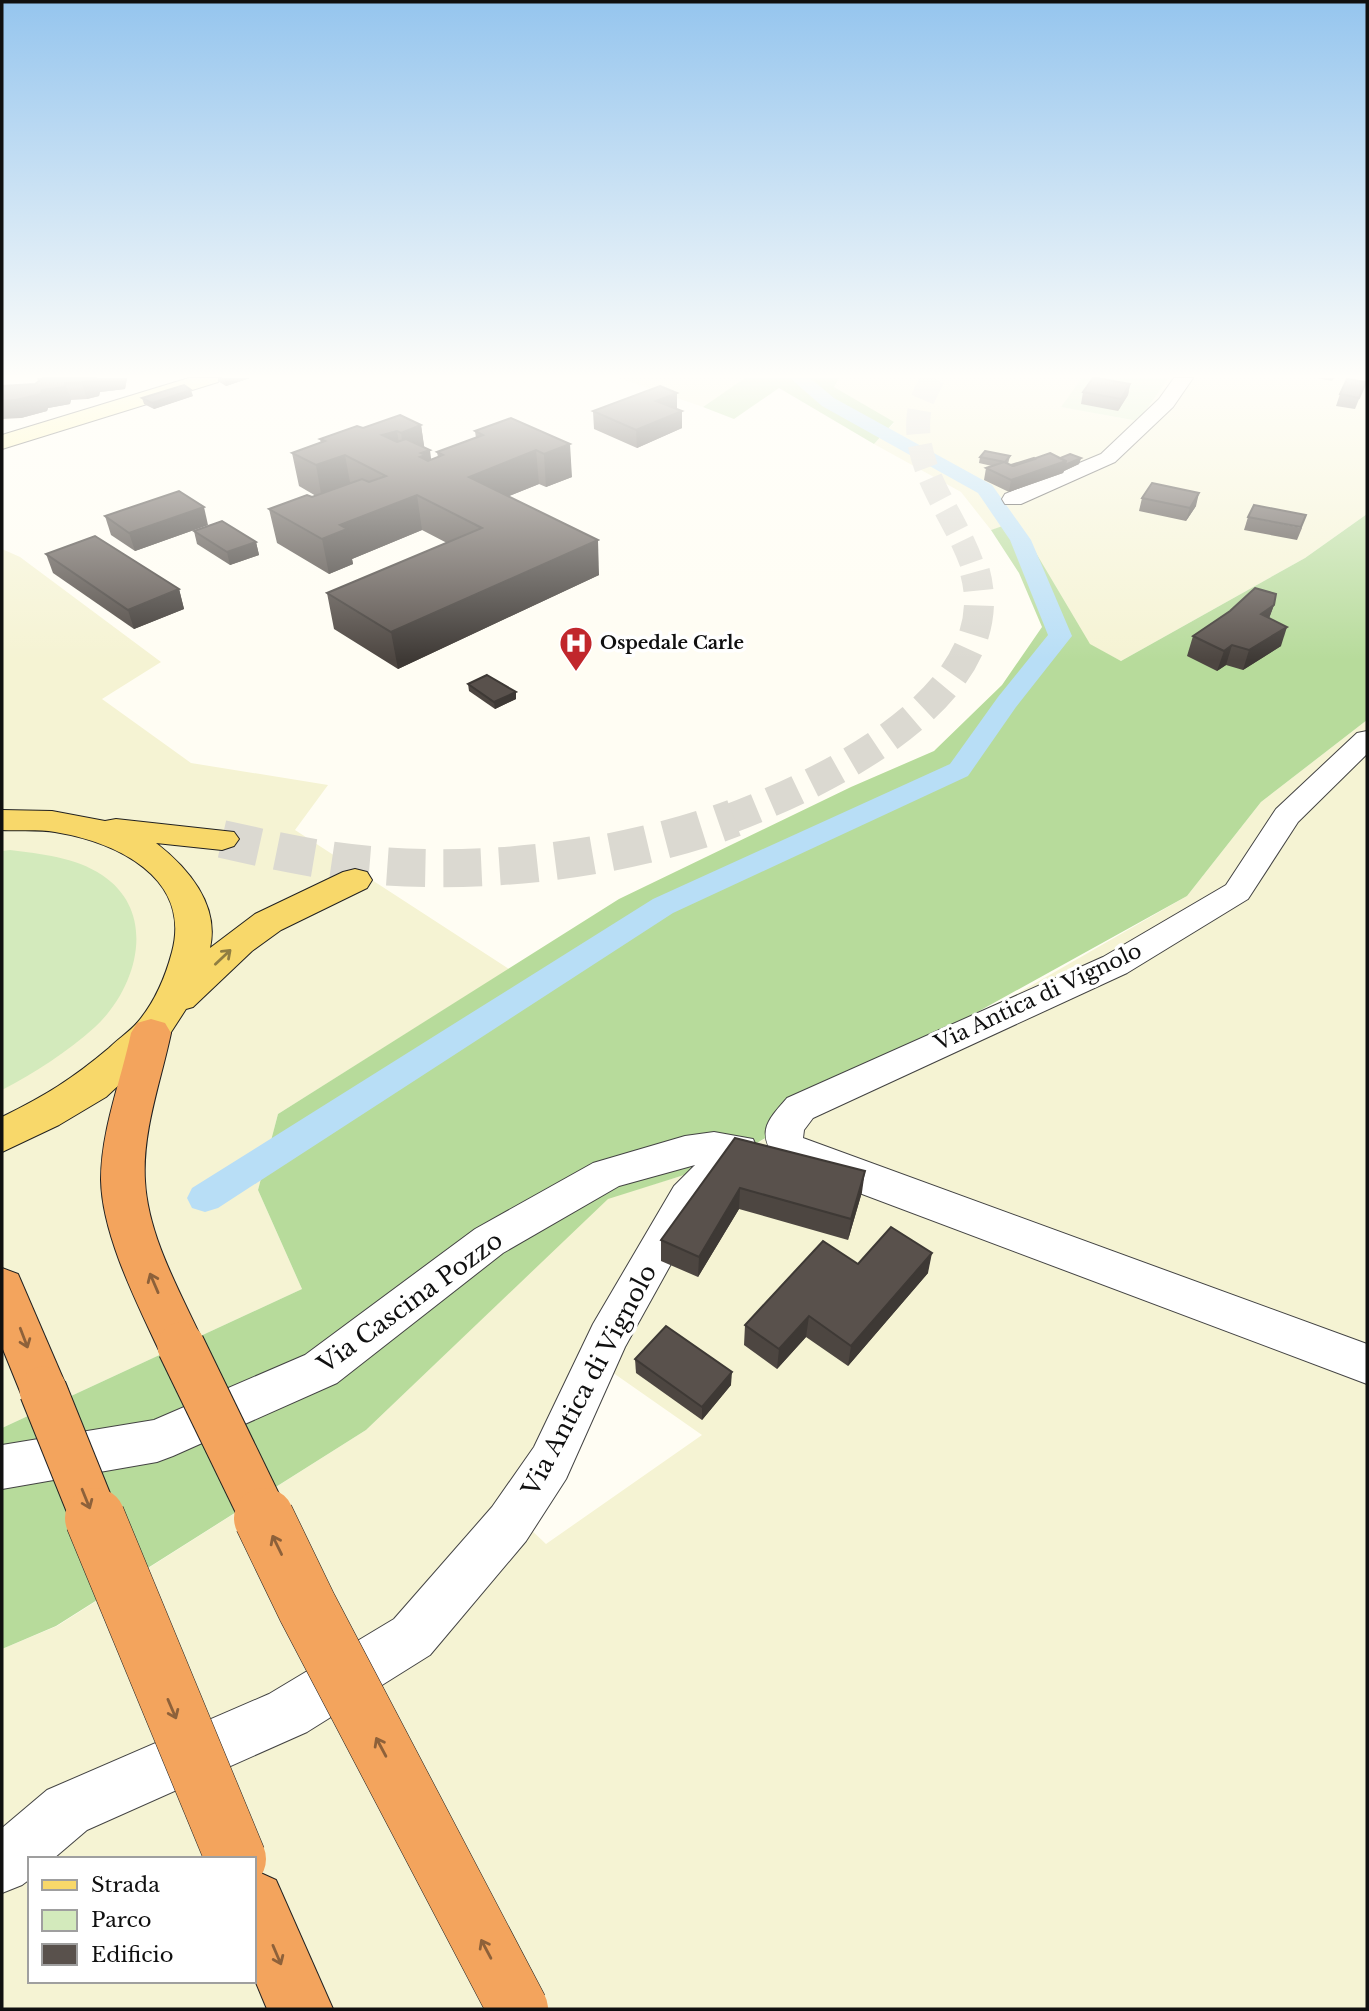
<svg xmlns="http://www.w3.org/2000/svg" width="1369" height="2011" viewBox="0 0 1369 2011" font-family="'Libre Baskerville',serif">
	<rect width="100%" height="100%" fill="#fffdf3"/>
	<!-- farmland -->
	<g fill="#f5f3d3" fill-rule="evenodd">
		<path d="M619 378H745V379L703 407Z"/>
		<path d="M839 378H1082L1062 407 1138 421 1169 378H1367L1363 385 1367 387V514L1305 558 1121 661 1090 645 1017 522 991 530 961 492 874 444 894 423 834 387Z"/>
		<path d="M2 549 20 557 161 662 102 699 191 763 328 785 295 830 509 969 278 1114 258 1190 302 1289 2 1428Z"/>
		<path d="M1367 720V2009H2V1649L57 1626 366 1430 608 1198 681 1176 735 1156 1187 896 1261 802ZM589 1356 702 1435 546 1544 505 1505ZM30 1859H254V1981H30Z"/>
	</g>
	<!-- green -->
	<g fill="#d3eabc">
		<path d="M1082 378H1169L1138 421 1061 407Z"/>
		<path d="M10 850C41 854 75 857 102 875 159 913 137 988 95 1027 66 1053 36 1072 2 1090V851Z"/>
	</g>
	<!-- forest -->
	<g fill="#b7db9b">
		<path d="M745 378H839L834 387 894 422 874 444 779 388 734 419 703 407Z"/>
		<path d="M1367 514V720L1261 802 1187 896 981 1010 735 1156 681 1176 608 1199 366 1430 56 1626 2 1649V1428L302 1289 258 1190 278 1114 619 899 851 787 934 751 1002 685 1042 627 1019 573 991 530 1017 521 1090 644 1121 661 1305 558Z"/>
	</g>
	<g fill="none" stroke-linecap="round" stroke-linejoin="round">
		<!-- canal -->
		<path fill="#b8def6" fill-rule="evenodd" d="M790 378H810L834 398 992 485 1031 540 1072 636 1068 641 1016 707 968 776 673 913 218 1208 205 1212 192 1208 187 1198 192 1188 653 899 950 764 998 697 1048 635 1010 540 978 493 822 406Z"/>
		<!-- primary-tunnel-far2 -->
		<path stroke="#dbd9d1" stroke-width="24" stroke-dasharray="24 11" stroke-linecap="butt" d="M933 378C928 389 920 401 919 413 911 472 960 519 975 574"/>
		<!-- primary-tunnel-far1 -->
		<path stroke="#dbd9d1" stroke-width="30" stroke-dasharray="30 15" stroke-linecap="butt" d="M729 819C819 785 1009 697 975 572"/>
		<!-- primary-tunnel -->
		<path stroke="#dbd9d1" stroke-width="38" stroke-dasharray="38 18" stroke-linecap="butt" d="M222 839C271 850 320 861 370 865 485 876 625 859 734 818"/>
		<defs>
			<g id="street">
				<path d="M1174 378H1193L1173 407 1115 462 1021 504H1005L1002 499 1005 494 1101 454 1159 399Z"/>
				<path d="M1367 731V754L1298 822 1248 899 1127 973 813 1118 804 1130 803 1138 1367 1344V1384L777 1162C757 1132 765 1123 787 1098L1103 957 1226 885 1276 809 1357 733Z"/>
				<path d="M714 1132 753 1139 758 1150 753 1161 745 1163 702 1208 625 1347 566 1479 526 1541 430 1655 307 1732 87 1830 53 1859H30V1879L22 1885 2 1893V1828L47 1790 269 1694 394 1619 492 1507 534 1447 593 1324 674 1186 695 1165 619 1186 503 1253 337 1383 173 1456 157 1462 2 1489V1445L154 1420 305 1355 475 1229 593 1163 685 1136Z"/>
			</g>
			<path id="secondary" d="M189 378H221L218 382 2 449V435Z"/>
			<path id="primary" d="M2 810 52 811 105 821 116 819 234 832 239 839 234 846 222 850 156 843C187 867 220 904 210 948L255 914 343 872 355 869 367 872 372 880 367 888 281 930 252 951 193 1007 186 1009 164 1043 106 1097 59 1125 2 1152V1117C46 1095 71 1080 109 1048 118 1039 129 1032 137 1023 155 1002 165 978 172 952 192 877 116 842 55 832 38 829 19 831 2 830Z"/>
			<g id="highway">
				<path d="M151 1019 165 1023 171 1033C161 1081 142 1131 145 1181 148 1238 182 1295 205 1346L198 1361 181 1367 164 1361C140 1309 102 1237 101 1180 101 1130 121 1081 131 1033L137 1023Z"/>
				<path d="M2 1268 18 1274 68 1390 60 1406 43 1412 26 1406 2 1347Z"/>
				<path d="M254 1870 276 1880 333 2009H267L254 1978Z"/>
			</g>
		</defs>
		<!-- street casing -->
		<use href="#street" stroke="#434343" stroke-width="2"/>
		<!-- secondary casing -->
		<use href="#secondary" stroke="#323232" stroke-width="2"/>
		<!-- primary casing -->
		<use href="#primary" stroke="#212121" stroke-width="2"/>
		<!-- highway casing -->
		<use href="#highway" stroke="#212121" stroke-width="2"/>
		<!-- street -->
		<use href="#street" fill="#fff" fill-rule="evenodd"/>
		<!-- secondary -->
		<use href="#secondary" fill="#fef7af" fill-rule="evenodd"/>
		<!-- primary -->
		<use href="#primary" fill="#f8d86a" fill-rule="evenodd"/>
		<!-- highway -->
		<use href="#highway" fill="#f3a45d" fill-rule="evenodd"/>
		<defs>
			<g id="highway-bridge-far1">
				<path d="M181 1346 265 1519"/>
				<path d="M43 1390 95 1519"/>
			</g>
			<g id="highway-bridge">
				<path d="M95 1518 236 1859"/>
				<path d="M264 1518 307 1607 518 2009"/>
			</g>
		</defs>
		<!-- highway-bridge-far1 casing -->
		<use href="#highway-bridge-far1" stroke="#212121" stroke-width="49" stroke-linecap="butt"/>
		<!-- highway-bridge casing -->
		<use href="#highway-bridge" stroke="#212121" stroke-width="61" stroke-linecap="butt"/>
		<!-- highway-bridge-far1 -->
		<use href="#highway-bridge-far1" stroke="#f3a45d" stroke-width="47"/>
		<!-- highway-bridge -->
		<use href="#highway-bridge" stroke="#f3a45d" stroke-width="60"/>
	</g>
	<!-- wall -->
	<g fill="#4d4641">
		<path d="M37 378H127L125 389 100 392 99 396 87 399 71 400 70 404 48 408 47 411 21 418 35 384 38 381Z"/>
		<path d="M218 378H250L226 386 218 381Z"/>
		<path d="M1317 378H1334L1332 381Z"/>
		<path d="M1366 382 1355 409 1336 406 1340 394Z"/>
		<path d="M1130 384 1128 395 1118 411 1081 404 1083 392Z"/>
		<path d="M677 393V409L682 411V428L637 448 594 429 593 411Z"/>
		<path d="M193 396 154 409 144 404 142 398Z"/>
		<path d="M511 418 572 477 546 487 539 484 509 496 599 575 398 669 334 629 327 593 447 543 422 530 352 559 353 564 329 574 277 543 269 509 316 496 299 486 292 453 321 443 320 439 363 428 421 425 424 447 431 459 438 457 437 452 476 438 475 431Z"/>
		<path d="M1010 456 1008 464 1011 465 1035 459 1081 458 1079 464 1064 471 1063 473 1009 492 984 480 986 468 992 466 979 463 980 457Z"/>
		<path d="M1142 498 1196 506 1186 521 1139 511Z"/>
		<path d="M105 516 208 525 135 551 111 535Z"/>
		<path d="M1248 517 1302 528 1297 540 1244 530Z"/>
		<path d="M194 531 256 542 259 555 230 565 197 544Z"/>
		<path d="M46 554 179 589 184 609 134 629 53 573Z"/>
		<path d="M1274 605 1269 618 1281 646 1243 670 1226 665 1217 671 1187 656 1193 636Z"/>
		<path d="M468 684 516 692V699L495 709 469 691Z"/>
		<path d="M735 1138 862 1192 848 1240 739 1209 698 1277 661 1261V1240Z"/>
		<path d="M858 1264 928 1273 848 1366 806 1337 777 1369 744 1345 745 1325Z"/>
		<path d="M635 1359 731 1385 702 1420 636 1373Z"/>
	</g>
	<!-- shaded-wall -->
	<g fill="#3e3935">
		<path d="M95 378H127L125 389 100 392 99 396 87 399 82 382Z"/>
		<path d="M224 378H250L226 386Z"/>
		<path d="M65 383 71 400 70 404 48 408 47 411 21 418 2 419V401Z"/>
		<path d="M1130 384 1128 395 1118 411 1121 399Z"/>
		<path d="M191 390 193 396 154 409 152 403Z"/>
		<path d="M677 393V410L656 401Z"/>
		<path d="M682 411V428L637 448 636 430Z"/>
		<path d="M421 425 425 452 430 450 434 483 406 466 401 433Z"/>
		<path d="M397 431 402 464 382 435Z"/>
		<path d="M570 444 572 477 546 487 544 454Z"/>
		<path d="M536 450 539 484 472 511 469 477Z"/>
		<path d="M345 455 351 488 322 499 316 465Z"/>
		<path d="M1081 458 1079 464 1064 471 1063 473 1009 492 1011 480 1066 461Z"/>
		<path d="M1199 493 1196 506 1186 521 1190 508Z"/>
		<path d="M417 495 422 530 352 559 353 564 329 574 322 539 340 525Z"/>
		<path d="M204 507 208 525 135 551 129 533Z"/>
		<path d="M598 540 599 575 398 669 391 632Z"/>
		<path d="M256 542 259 555 230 565 227 552Z"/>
		<path d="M179 589 184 609 134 629 128 610Z"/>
		<path d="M1274 605 1267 624 1261 614Z"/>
		<path d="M1287 627 1281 646 1243 670 1249 650Z"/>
		<path d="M1232 645 1226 665 1217 671 1224 651Z"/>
		<path d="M516 692V699L495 709 494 702Z"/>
		<path d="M865 1171 862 1192 848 1240 851 1219Z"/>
		<path d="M740 1188 739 1209 698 1277 699 1257Z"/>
		<path d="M932 1253 928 1273 848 1366 851 1346Z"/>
		<path d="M809 1316 806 1337 777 1369 779 1349Z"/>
		<path d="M732 1372 731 1385 702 1420V1407Z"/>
	</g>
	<!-- building -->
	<g fill="#59514c" stroke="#3e3935" stroke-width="2">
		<path d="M43 378H95L94 379 82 382 65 383V387L42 390 41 394 16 400 2 401V386L35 384Z"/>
		<path d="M1093 378H1097L1130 384 1121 399 1083 392Z"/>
		<path d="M1347 379 1366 382 1359 398 1340 394Z"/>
		<path d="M184 385 191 390 152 403 142 398Z"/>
		<path d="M660 386 677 393 656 401 682 411 636 430 593 411Z"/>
		<path d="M400 415 421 425 401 433 397 431 382 435 397 442 406 439 430 450 421 453 426 455 420 457 428 461 443 455 437 452 483 435 475 431 511 418 570 444 544 454 536 450 469 477 598 540 391 632 327 593 482 528 417 495 340 525 347 529 322 539 269 509 307 495 312 497 362 479 369 482 386 476 345 455 316 465 292 453 325 441 320 439 357 426 363 428Z"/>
		<path d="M985 451 1010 456 1005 462 980 457Z"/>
		<path d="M1050 453 1066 461 1011 480 986 468 1004 462 1013 466Z"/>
		<path d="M1070 454 1081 458 1065 465 1066 461 1060 458Z"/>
		<path d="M1034 458 1035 459 1013 466 1011 465Z"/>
		<path d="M1152 483 1199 493 1190 508 1142 498Z"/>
		<path d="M179 491 204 507 129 533 105 516Z"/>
		<path d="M1254 505 1306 515 1301 527 1248 517Z"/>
		<path d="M222 521 256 542 227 552 194 531Z"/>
		<path d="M95 536 179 589 128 610 46 554Z"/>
		<path d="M1255 588 1276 594 1274 605 1261 614 1287 627 1249 650 1232 645 1224 651 1193 636 1230 611Z"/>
		<path d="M487 675 516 692 494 702 468 684Z"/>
		<path d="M735 1138 865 1171 851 1219 740 1188 699 1257 661 1240Z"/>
		<path d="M891 1227 932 1253 851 1346 809 1316 779 1349 745 1325 823 1241 858 1264Z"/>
		<path d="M666 1326 732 1372 702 1407 635 1359Z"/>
	</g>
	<!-- one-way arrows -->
	<defs><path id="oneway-shaft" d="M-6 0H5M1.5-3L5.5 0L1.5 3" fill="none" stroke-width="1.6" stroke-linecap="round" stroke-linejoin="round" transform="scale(1.75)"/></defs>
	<use stroke="#907e42" href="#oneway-shaft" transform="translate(223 957) rotate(-43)"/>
	<g stroke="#8d613a">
		<use href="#oneway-shaft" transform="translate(154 1283) rotate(-113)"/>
		<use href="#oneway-shaft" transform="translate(24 1338) rotate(69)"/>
		<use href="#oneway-shaft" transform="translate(86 1499) rotate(68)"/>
		<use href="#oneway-shaft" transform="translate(277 1545) rotate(-116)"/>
		<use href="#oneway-shaft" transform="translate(172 1709) rotate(67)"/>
		<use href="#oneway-shaft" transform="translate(381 1747) rotate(-118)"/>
		<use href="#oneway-shaft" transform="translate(486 1949) rotate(-118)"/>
		<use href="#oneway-shaft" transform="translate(277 1955) rotate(67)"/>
	</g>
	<!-- sky -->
	<linearGradient id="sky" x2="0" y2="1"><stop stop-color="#95c5ee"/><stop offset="0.57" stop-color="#fffefa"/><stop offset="1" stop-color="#fffefa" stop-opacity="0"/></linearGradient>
	<rect width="1369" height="660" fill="url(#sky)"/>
	<!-- icons -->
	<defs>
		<symbol id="hospital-pin" viewBox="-11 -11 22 30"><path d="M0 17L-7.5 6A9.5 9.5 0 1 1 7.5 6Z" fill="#c1272c" stroke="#fff"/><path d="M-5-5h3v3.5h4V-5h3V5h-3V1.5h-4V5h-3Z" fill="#fff"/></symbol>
	</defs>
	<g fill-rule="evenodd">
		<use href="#hospital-pin" x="557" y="624" width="38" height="52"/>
	</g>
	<g text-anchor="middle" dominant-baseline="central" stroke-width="7" stroke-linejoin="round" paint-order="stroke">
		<!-- far-poi labels -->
		<g font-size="18" font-weight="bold" fill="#101010" stroke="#fff" text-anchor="start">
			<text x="600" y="643">Ospedale Carle</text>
		</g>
		<!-- street labels -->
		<g font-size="21" fill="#101010" stroke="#fff">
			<text transform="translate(1038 997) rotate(-25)">Via Antica di Vignolo</text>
		</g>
		<!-- near-street labels -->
		<g font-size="24" fill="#101010" stroke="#fff">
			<text transform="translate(410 1302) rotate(-36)">Via Cascina Pozzo</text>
			<text transform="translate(589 1380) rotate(-62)">Via Antica di Vignolo</text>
		</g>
	</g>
	<!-- border -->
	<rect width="1369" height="2011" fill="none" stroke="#101010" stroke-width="7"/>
	<!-- legend -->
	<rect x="28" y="1857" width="228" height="126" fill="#ffffff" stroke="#9f9f9f" stroke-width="2"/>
	<rect x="42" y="1880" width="35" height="10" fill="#f8d86a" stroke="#9f9f9f" stroke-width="2"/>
	<text x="91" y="1892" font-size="21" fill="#101010">Strada</text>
	<rect x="42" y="1910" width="35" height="21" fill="#d3eabc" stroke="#9f9f9f" stroke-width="2"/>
	<text x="91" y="1927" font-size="21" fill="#101010">Parco</text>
	<rect x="42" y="1944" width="35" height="21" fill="#59514c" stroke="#9f9f9f" stroke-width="2"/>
	<text x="91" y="1962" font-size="21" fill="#101010">Edificio</text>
</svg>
